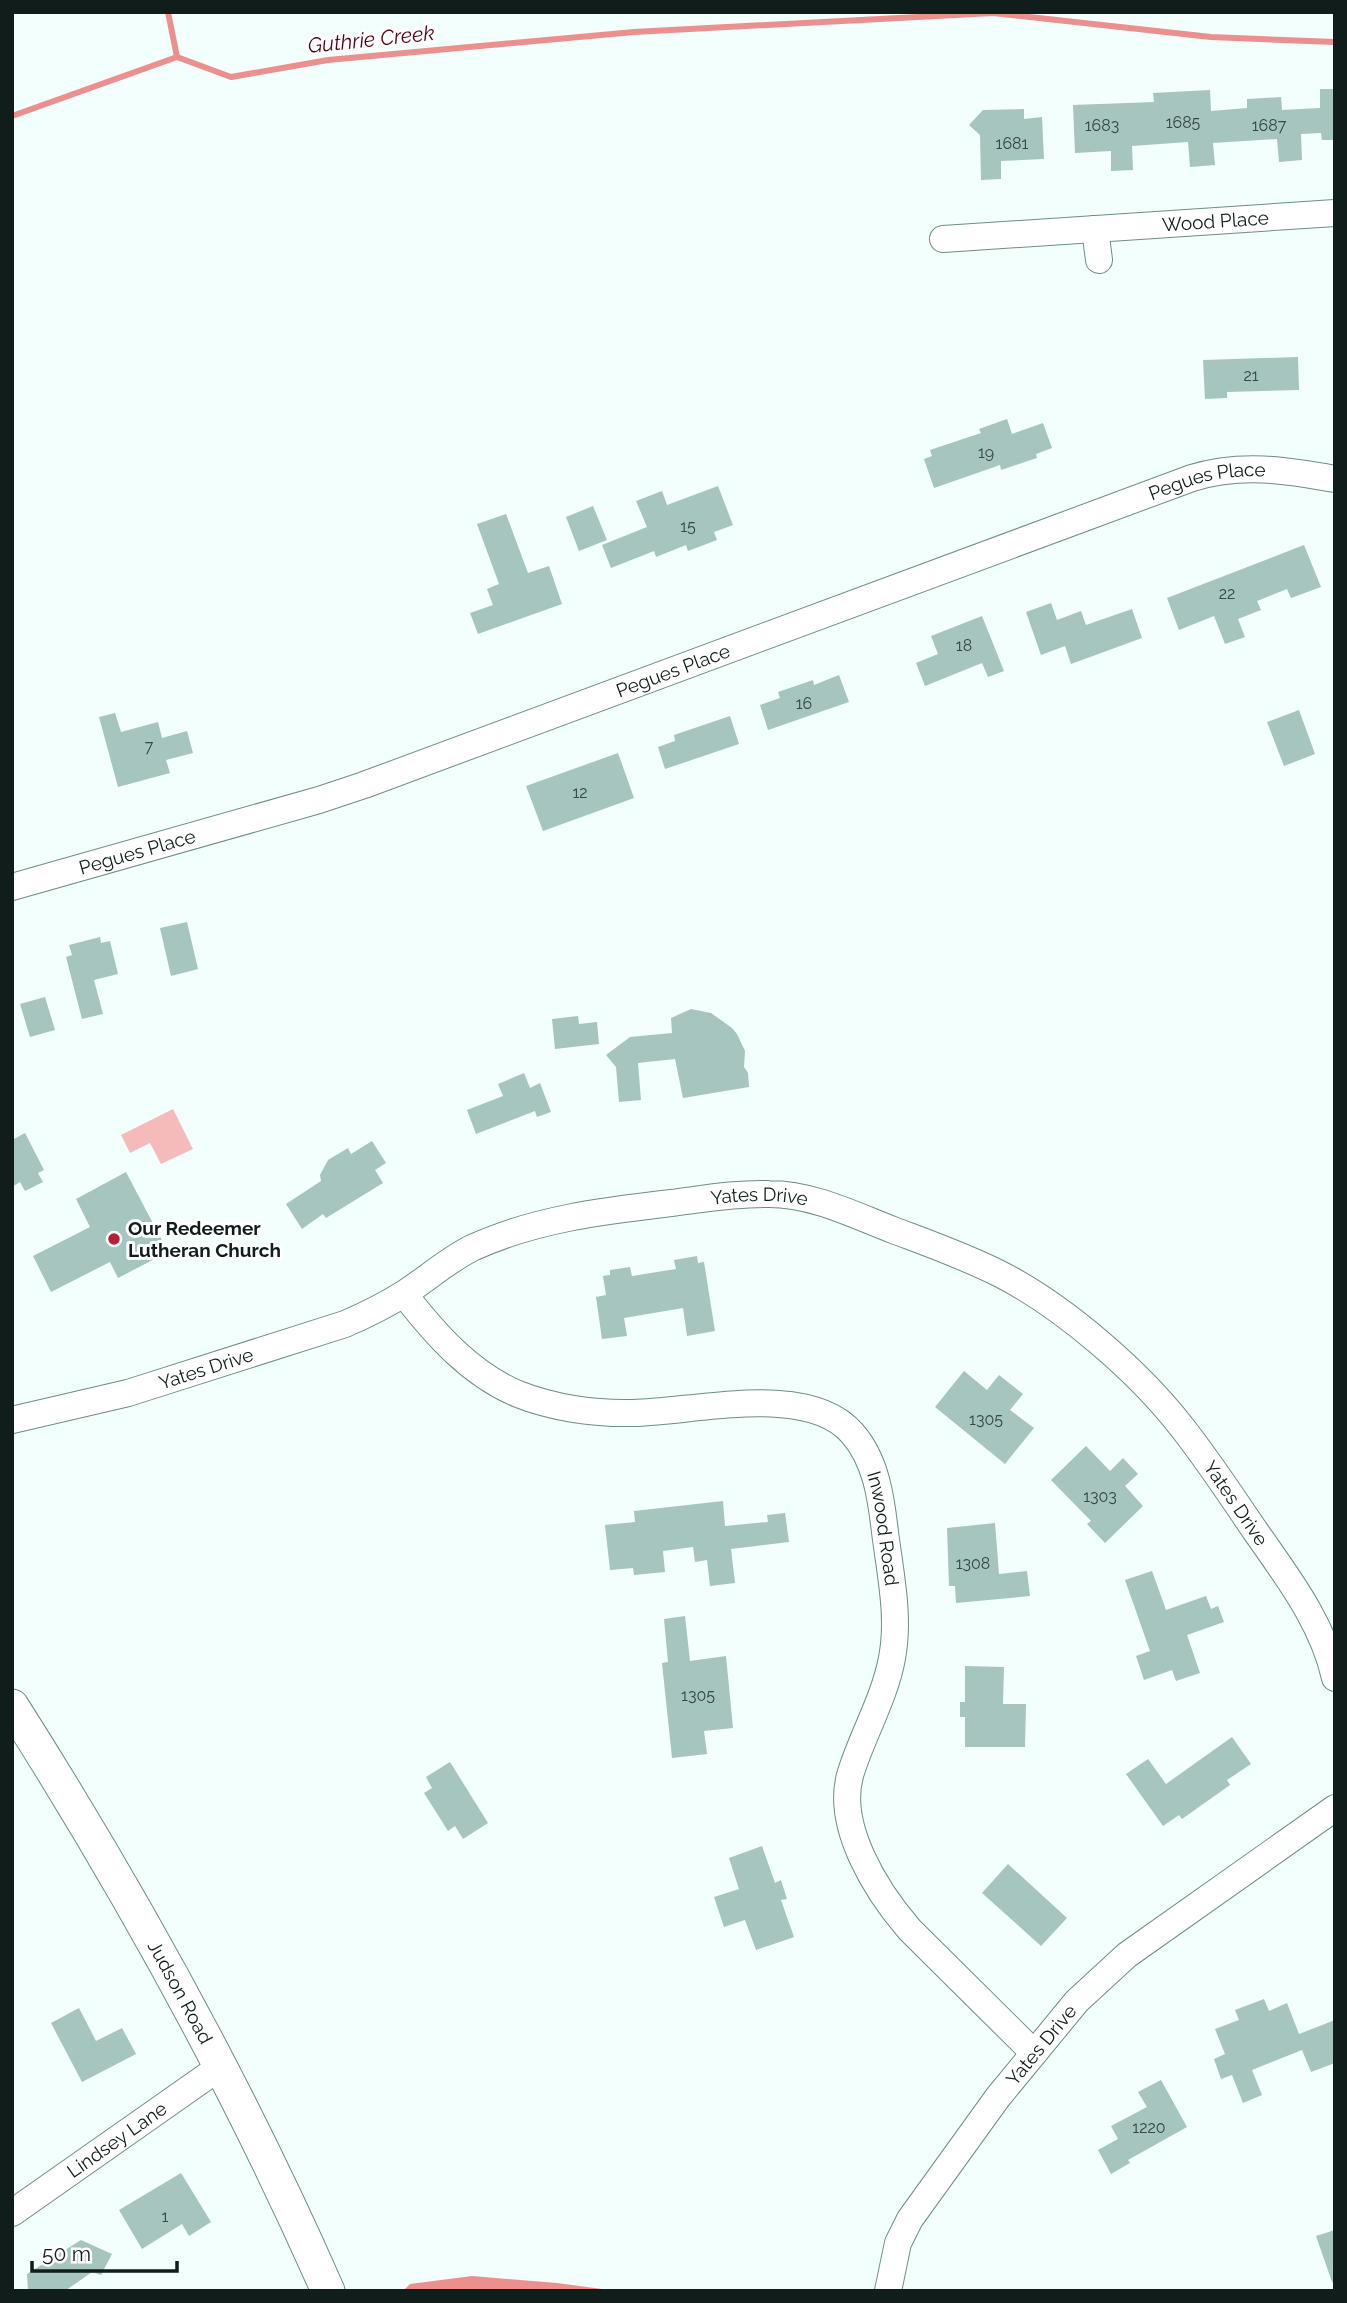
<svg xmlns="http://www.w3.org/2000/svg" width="1347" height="2303" viewBox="0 0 1347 2303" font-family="Raleway,sans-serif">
	<rect width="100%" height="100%" fill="#f2fffc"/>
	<!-- green -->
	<path fill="#f5bbba" d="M173 1109 193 1149 161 1164 150 1143 130 1153 121 1135Z"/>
	<!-- water -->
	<path fill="#eb8f8f" d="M472 2276 557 2283 617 2291H403L410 2284Z"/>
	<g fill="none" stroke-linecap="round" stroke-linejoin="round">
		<!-- stream -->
		<g stroke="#eb8f8f" stroke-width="6">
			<path d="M168 12 177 57"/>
			<path d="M12 116 177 57 231 77 328 60 634 32 993 13 1211 37 1335 42"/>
		</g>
	</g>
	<!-- building -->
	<g fill="#a5c5be">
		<path d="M1320 89H1335V140H1322L1321 133 1301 134 1302 160 1279 162 1277 139 1213 143 1215 165 1190 167 1188 142 1132 146 1133 170 1111 171V151L1075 153 1073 105 1154 102 1153 93 1210 90 1211 111 1247 108V99L1281 97 1282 110 1320 108Z"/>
		<path d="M1024 109V119L1042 117 1044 159 1001 161V179L981 180 980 135 969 125 983 110Z"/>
		<path d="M1298 357 1299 390 1227 392V398L1205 399 1203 360Z"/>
		<path d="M1007 419 1012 434 1043 423 1052 448 1036 454 1037 458 1001 470 1000 465 934 488 924 459 932 456 930 450 981 433 979 429Z"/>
		<path d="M718 486 733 525 714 532 717 540 688 551 686 545 656 557 654 551 611 568 602 545 647 527 636 501 662 491 667 505Z"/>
		<path d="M593 506 607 540 579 551 566 517Z"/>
		<path d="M506 514 528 573 549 566 562 604 478 634 470 613 493 605 487 589 499 584 477 524Z"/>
		<path d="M1304 545 1321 587 1291 598 1287 589 1257 601 1261 610 1238 619 1245 637 1225 644 1214 616 1179 630 1167 598Z"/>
		<path d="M1051 603 1057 620 1081 611 1086 625 1132 609 1142 638 1071 664 1065 646 1041 655 1026 612Z"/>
		<path d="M982 616 1004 671 988 677 982 663 925 686 916 663 938 654 931 636Z"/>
		<path d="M839 675 849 702 768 730 760 705 780 698 778 692 813 680 814 685Z"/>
		<path d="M1299 710 1315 754 1284 766 1267 722Z"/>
		<path d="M115 713 121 732 158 722 162 738 187 731 193 753 166 760 170 773 118 787 99 717Z"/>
		<path d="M730 716 739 744 665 769 658 747 675 741 674 735Z"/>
		<path d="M618 753 634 798 543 831 526 786Z"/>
		<path d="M187 922 198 969 171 976 160 928Z"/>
		<path d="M100 937 101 943 110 941 118 974 94 980 103 1014 82 1019 66 957 72 955 69 945Z"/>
		<path d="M45 997 55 1030 30 1037 20 1004Z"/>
		<path d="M691 1009 711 1013 732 1028 737 1034 745 1051 744 1067 748 1073 749 1087 683 1098 675 1059 638 1063 641 1100 619 1102 616 1067 606 1055 630 1037 672 1033 671 1018Z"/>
		<path d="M578 1016 579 1024 597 1022 599 1044 555 1049 552 1019Z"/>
		<path d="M524 1073 530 1088 540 1083 551 1112 537 1117 535 1111 476 1134 467 1110 503 1096 498 1084Z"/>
		<path d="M25 1133 44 1170 38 1173 43 1182 25 1191 20 1182 12 1187V1140Z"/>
		<path d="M372 1141 386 1163 375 1170 383 1183 326 1218 323 1214 302 1229 286 1204 321 1181 320 1175 328 1160 348 1148 351 1154Z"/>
		<path d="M126 1172 168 1252 118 1278 110 1262 51 1292 33 1256 90 1227 76 1199Z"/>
		<path d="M697 1256 698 1263 704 1262 715 1331 687 1336 683 1308 624 1318 627 1336 602 1339 596 1297 606 1295 603 1276 610 1275V1270L630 1267 632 1276 676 1269 674 1260Z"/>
		<path d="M964 1371 987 1390 999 1375 1023 1394 1010 1410 1034 1428 1005 1464 935 1407Z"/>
		<path d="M1086 1446 1110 1471 1123 1458 1138 1474 1125 1486 1143 1506 1105 1543 1087 1524 1091 1521 1051 1480Z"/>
		<path d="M723 1501 725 1526 768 1522 767 1515 785 1513 789 1542 731 1549 735 1583 710 1586 707 1560 695 1562 693 1547 663 1551 665 1572 634 1575 633 1568 610 1570 605 1525 635 1522 634 1511Z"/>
		<path d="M995 1523 999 1574 1027 1571 1030 1596 956 1603 955 1586H949L947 1528Z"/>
		<path d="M1152 1571 1166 1610 1206 1596 1211 1609 1218 1606 1224 1622 1187 1635 1200 1673 1176 1681 1172 1670 1144 1680 1136 1656 1150 1651 1125 1580Z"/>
		<path d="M685 1616 690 1661 726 1656 733 1728 704 1731 707 1754 672 1758 662 1663 668 1662 664 1619Z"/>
		<path d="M965 1666 1004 1667 1003 1704H1026L1025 1747H965V1717H960V1702H965Z"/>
		<path d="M1232 1737 1251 1764 1227 1780 1230 1785 1182 1819 1179 1815 1163 1826 1126 1774 1148 1759 1166 1784Z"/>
		<path d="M450 1762 488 1823 463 1839 455 1826 448 1831 424 1793 432 1788 426 1777Z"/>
		<path d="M762 1846 775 1883 781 1880 787 1899 781 1900 794 1937 756 1950 745 1920 724 1927 714 1897 739 1889 729 1858Z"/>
		<path d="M1008 1864 1067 1918 1041 1946 982 1893Z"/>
		<path d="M1264 1999 1269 2011 1287 2003 1299 2034 1335 2020V2063L1311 2072 1302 2050 1252 2070 1262 2095 1243 2103 1232 2075 1221 2079 1214 2059 1225 2054 1215 2029 1239 2020 1235 2010Z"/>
		<path d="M79 2008 96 2041 122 2028 136 2054 82 2082 51 2023Z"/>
		<path d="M1161 2080 1187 2127 1128 2160 1130 2163 1111 2174 1098 2150 1118 2139 1111 2126 1147 2107 1138 2092Z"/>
		<path d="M181 2173 211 2222 189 2236 182 2224 142 2249 119 2210Z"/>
		<path d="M1335 2230V2282H1332L1316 2236Z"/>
		<path d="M81 2240 112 2254 101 2275 92 2272 65 2291H28L27 2274Z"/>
	</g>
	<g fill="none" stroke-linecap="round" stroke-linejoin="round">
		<defs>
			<g id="minor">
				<path d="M1095 229 1099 260"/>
				<path id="s1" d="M943 239 1335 213"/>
				<path id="s2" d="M12 887 319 800 364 785 1192 478C1241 463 1286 470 1335 479"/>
				<path id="s3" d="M404 1294C435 1334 470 1374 518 1394 553 1408 595 1414 633 1413 694 1412 808 1382 852 1433 876 1460 881 1497 885 1532 890 1572 900 1617 892 1658 885 1697 863 1734 851 1772 834 1825 877 1892 910 1930L1034 2053"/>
				<path id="s4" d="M12 1420 128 1393 345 1324C366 1315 386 1305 405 1293 428 1278 448 1260 472 1248 535 1219 603 1211 671 1203 703 1199 736 1193 769 1194 813 1194 854 1215 893 1230 930 1244 967 1257 1002 1275 1064 1307 1138 1371 1181 1426 1208 1460 1232 1497 1256 1532 1288 1578 1323 1623 1335 1678"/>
				<path id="s5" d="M12 2213 220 2067"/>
				<path id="s6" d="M888 2291 898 2243 910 2219 998 2097 1077 2001 1127 1955 1335 1808"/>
			</g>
			<g id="major">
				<path id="s7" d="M12 1706C131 1893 239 2089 328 2291"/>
			</g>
		</defs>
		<!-- minor casing -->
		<use href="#minor" stroke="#6e8d86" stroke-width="28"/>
		<!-- major casing -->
		<use href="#major" stroke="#6e8d86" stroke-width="35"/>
		<!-- minor -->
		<use href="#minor" stroke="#fff" stroke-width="26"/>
		<!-- major -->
		<use href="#major" stroke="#fff" stroke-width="33"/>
	</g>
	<!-- markers -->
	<circle fill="#b32135" stroke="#fff" stroke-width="2.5" cx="114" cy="1239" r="7"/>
	<g text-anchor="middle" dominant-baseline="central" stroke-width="6" stroke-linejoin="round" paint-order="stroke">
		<!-- number labels -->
		<g font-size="16" fill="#364744">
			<text x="1183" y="122">1685</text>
			<text x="1102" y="125">1683</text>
			<text x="1269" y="125">1687</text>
			<text x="1012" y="143">1681</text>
			<text x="1251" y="375">21</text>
			<text x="986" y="452">19</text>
			<text x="688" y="526">15</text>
			<text x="1227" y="593">22</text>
			<text x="964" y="645">18</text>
			<text x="804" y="703">16</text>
			<text x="149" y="746">7</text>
			<text x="580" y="792">12</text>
			<text x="986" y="1419">1305</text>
			<text x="1100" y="1496">1303</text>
			<text x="973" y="1563">1308</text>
			<text x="698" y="1695">1305</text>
			<text x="1149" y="2127">1220</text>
			<text x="165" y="2216">1</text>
		</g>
		<!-- street labels -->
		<g font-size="19" fill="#111d1b" stroke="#fff">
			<text stroke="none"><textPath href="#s1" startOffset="273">Wood Place</textPath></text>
			<text stroke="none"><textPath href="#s2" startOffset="1264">Pegues Place</textPath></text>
			<text stroke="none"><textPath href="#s2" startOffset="696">Pegues Place</textPath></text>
			<text stroke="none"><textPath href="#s2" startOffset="130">Pegues Place</textPath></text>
			<text stroke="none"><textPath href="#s4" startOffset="789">Yates Drive</textPath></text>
			<text stroke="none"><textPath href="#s4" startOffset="201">Yates Drive</textPath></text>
			<text stroke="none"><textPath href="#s4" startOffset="1377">Yates Drive</textPath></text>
			<text stroke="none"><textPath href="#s3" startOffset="600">Inwood Road</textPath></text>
			<text stroke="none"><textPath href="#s7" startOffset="332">Judson Road</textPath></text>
			<text stroke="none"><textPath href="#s6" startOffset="294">Yates Drive</textPath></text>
			<text stroke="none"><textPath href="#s5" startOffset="128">Lindsey Lane</textPath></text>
		</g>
		<!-- poi labels -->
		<g font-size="19" font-weight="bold" fill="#111d1b" stroke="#fff" text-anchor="start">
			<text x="128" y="1228">Our Redeemer<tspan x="128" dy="22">Lutheran Church</tspan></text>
		</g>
		<!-- water labels -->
		<g font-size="21" font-style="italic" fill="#570311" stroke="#fff">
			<text transform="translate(371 39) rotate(-6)">Guthrie Creek</text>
		</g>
	</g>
	<!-- border -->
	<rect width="1347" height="2303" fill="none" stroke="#111d1b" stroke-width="28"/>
	<!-- scale -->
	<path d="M32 2261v10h145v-10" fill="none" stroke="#111d1b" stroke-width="3.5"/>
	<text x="42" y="2261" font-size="21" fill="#111d1b" stroke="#ffffff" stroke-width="5" paint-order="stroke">50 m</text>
</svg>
